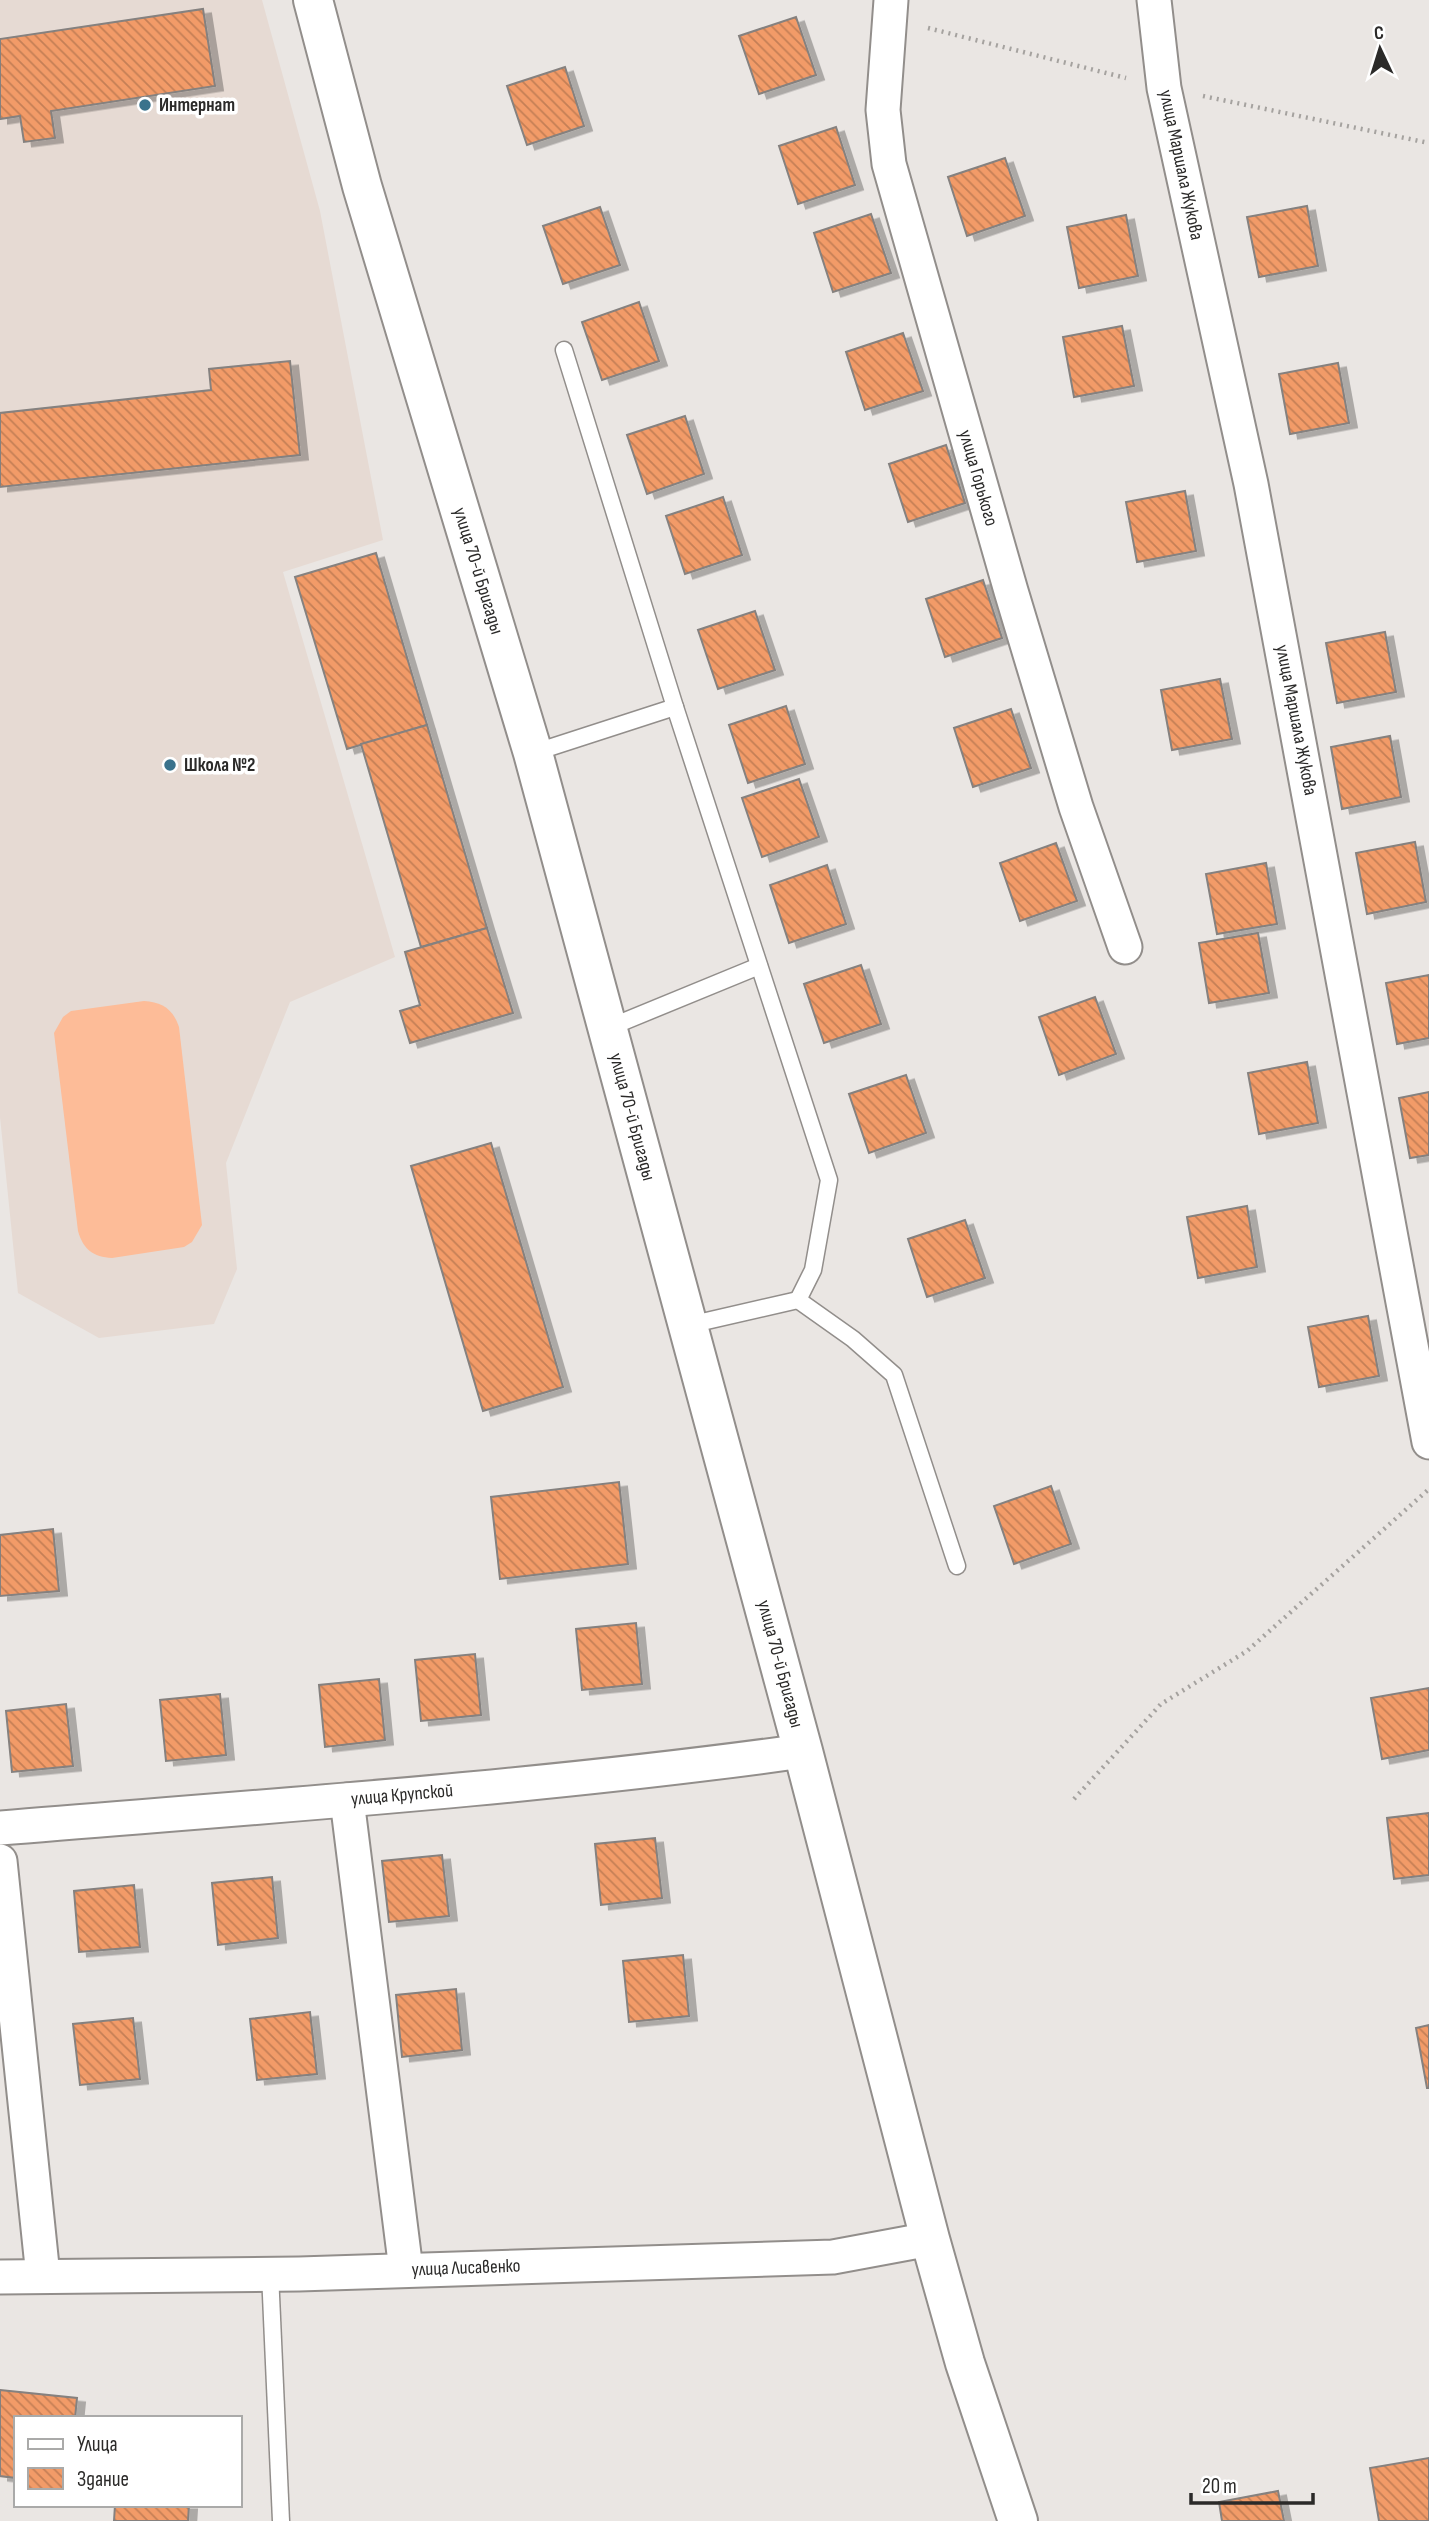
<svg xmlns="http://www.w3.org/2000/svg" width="1429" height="2521" viewBox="0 0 1429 2521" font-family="'Sofia Sans Condensed',sans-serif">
	<defs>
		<pattern id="building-back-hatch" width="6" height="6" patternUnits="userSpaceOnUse" patternTransform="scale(1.75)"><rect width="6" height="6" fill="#f29b68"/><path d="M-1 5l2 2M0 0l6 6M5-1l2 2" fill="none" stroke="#c47f56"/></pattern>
		<filter id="shadow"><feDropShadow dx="8" dy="4.5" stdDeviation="0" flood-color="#0004"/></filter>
	</defs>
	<rect width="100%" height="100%" fill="#eae6e3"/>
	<!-- built -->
	<path fill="#e6dad3" d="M0 0H262L320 211 383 540 283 572 395 957 290 1002 226 1163 237 1269 214 1324 99 1338 18 1293 0 1117Z"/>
	<!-- pitch -->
	<path fill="#fdbc98" d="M144 1001C162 1002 173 1009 179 1027L202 1225 192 1242 184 1247 112 1258C93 1257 83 1249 78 1231L54 1033 63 1017 71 1011Z"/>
	<!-- building -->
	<g fill="url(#building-back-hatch)" stroke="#85817f" stroke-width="2" filter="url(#shadow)">
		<path d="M203 9 215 86 51 111 55 138 24 142 20 116 0 119V39Z"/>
		<path d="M796 17 816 75 759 94 739 36Z"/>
		<path d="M565 67 584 126 527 145 507 86Z"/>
		<path d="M836 127 855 185 798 204 779 146Z"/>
		<path d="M1005 158 1025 216 967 236 948 177Z"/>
		<path d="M1307 206 1318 266 1259 277 1247 217Z"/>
		<path d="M600 207 620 265 563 284 543 226Z"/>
		<path d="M871 214 891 273 833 292 814 233Z"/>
		<path d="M1126 215 1138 276 1079 288 1067 227Z"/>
		<path d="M639 302 659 361 602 380 582 322Z"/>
		<path d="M1122 326 1134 386 1074 397 1063 337Z"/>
		<path d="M903 333 923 391 865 410 846 352Z"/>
		<path d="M290 361 300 455 0 487V413L211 390 209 369Z"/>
		<path d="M1338 363 1349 423 1290 434 1279 374Z"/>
		<path d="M685 416 704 474 647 494 627 435Z"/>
		<path d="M946 445 965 503 908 522 889 464Z"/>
		<path d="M1185 491 1196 551 1137 562 1126 502Z"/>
		<path d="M723 497 742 555 685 574 666 516Z"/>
		<path d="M376 553 427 725 347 749 295 577Z"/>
		<path d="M983 580 1002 638 945 657 926 599Z"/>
		<path d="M755 611 775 670 718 689 698 630Z"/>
		<path d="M1385 632 1396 692 1337 703 1326 643Z"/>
		<path d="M1220 679 1232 739 1172 750 1161 690Z"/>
		<path d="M786 706 805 764 748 783 729 725Z"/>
		<path d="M1011 709 1031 768 973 787 954 728Z"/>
		<path d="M427 725 487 928 421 947 361 744Z"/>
		<path d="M1390 736 1401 797 1342 809 1331 747Z"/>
		<path d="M799 779 819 837 762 857 742 798Z"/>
		<path d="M1415 842 1426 902 1367 914 1356 853Z"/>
		<path d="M1056 843 1077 901 1020 921 1000 863Z"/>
		<path d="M1266 863 1277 924 1217 934 1206 874Z"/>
		<path d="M827 865 846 924 789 943 770 885Z"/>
		<path d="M487 928 513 1013 410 1043 400 1011 420 1005 405 952Z"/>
		<path d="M1258 933 1269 993 1209 1003 1199 943Z"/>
		<path d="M861 965 881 1024 824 1043 804 984Z"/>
		<path d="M1429 975V1038L1397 1044 1386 983Z"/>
		<path d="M1095 997 1116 1054 1059 1075 1039 1017Z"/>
		<path d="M1307 1062 1318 1123 1259 1134 1248 1073Z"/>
		<path d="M906 1075 926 1133 869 1153 849 1094Z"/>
		<path d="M1429 1092V1155L1410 1158 1399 1098Z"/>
		<path d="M491 1143 563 1387 483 1411 411 1166Z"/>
		<path d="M1247 1206 1257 1267 1198 1278 1187 1217Z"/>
		<path d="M965 1220 985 1278 927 1297 908 1239Z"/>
		<path d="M1368 1316 1379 1376 1319 1387 1308 1327Z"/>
		<path d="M619 1482 628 1564 500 1579 491 1497Z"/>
		<path d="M1051 1486 1071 1544 1014 1564 994 1506Z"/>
		<path d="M53 1529 59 1591 0 1596V1535Z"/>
		<path d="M636 1623 642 1684 582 1690 576 1629Z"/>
		<path d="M475 1654 481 1715 421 1721 415 1660Z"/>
		<path d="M379 1679 385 1740 325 1747 319 1685Z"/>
		<path d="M1429 1688V1750L1382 1759 1371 1698Z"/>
		<path d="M220 1694 226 1755 166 1761 160 1700Z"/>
		<path d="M66 1704 73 1766 12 1772 6 1711Z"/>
		<path d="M1429 1813V1875L1394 1879 1387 1818Z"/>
		<path d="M655 1838 662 1898 601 1905 595 1844Z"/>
		<path d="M442 1855 449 1916 389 1922 382 1861Z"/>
		<path d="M272 1877 278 1938 218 1945 212 1883Z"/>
		<path d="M134 1885 140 1947 79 1952 74 1891Z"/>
		<path d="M683 1955 689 2016 629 2022 623 1961Z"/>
		<path d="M456 1989 462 2050 402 2057 396 1995Z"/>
		<path d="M310 2012 317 2074 257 2080 250 2019Z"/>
		<path d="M133 2018 140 2079 80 2085 73 2024Z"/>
		<path d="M1429 2025V2088H1427L1416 2028Z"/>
		<path d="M0 2390 77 2398 75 2418H16V2478L0 2476Z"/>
		<path d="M1429 2458V2521H1379L1370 2468Z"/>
		<path d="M1278 2491 1284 2521H1222L1219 2502Z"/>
		<path d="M115 2505H189L188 2521H114Z"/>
	</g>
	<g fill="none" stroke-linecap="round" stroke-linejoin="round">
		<defs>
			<g id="lane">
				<path d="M564 350 675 707 829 1180 813 1270 798 1300 853 1339 894 1375 957 1566"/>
				<path d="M533 753 675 707"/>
				<path d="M608 1028 759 966"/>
				<path d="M689 1325 798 1300"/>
				<path d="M270 2273 281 2521"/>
			</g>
			<g id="street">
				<path d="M891 0 883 110 889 164 1011 591 1076 807 1125 947"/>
				<path d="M1154 0 1164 88 1251 484 1429 1442"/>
				<path d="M347 1800 406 2270"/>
				<path d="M0 1828C268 1806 537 1788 803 1751"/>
				<path d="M0 1861 43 2276"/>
				<path d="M0 2277 299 2274 833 2257 930 2239"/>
			</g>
			<path id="secondary" d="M313 0 362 186 533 753 803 1751 930 2239 965 2363 1018 2521"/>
		</defs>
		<!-- lane casing -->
		<use href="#lane" stroke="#928e8b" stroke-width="19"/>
		<!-- street casing -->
		<use href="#street" stroke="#928e8b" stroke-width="37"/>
		<!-- secondary casing -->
		<use href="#secondary" stroke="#928e8b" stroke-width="42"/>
		<!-- path -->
		<g stroke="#a5a29f" stroke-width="4.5" stroke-dasharray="2 5" stroke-linecap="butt">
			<path d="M928 28 1126 78"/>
			<path d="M1203 96 1429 143"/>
			<path d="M1074 1799 1161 1704 1247 1651 1429 1489"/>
		</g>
		<!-- lane -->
		<use href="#lane" stroke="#fff" stroke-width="16"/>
		<!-- street -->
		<use href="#street" stroke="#fff" stroke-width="33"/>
		<!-- secondary -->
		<use href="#secondary" stroke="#fff" stroke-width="38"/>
	</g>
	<!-- markers -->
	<g fill="#3a728c" stroke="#fff" stroke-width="2.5">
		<circle cx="145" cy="105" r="7"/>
		<circle cx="170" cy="765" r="7"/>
	</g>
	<g text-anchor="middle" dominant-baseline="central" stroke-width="7" stroke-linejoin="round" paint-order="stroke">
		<!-- poi labels -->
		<g font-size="19" font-weight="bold" fill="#2b2a29" stroke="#fff" text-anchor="start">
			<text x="159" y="105">Интернат</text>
			<text x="184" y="765">Школа №2</text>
		</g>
		<!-- street labels -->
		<g font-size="19" fill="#2b2a29" stroke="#fff">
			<text transform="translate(1181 165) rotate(78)">улица Маршала Жукова</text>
			<text transform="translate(978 478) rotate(74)">улица Горького</text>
			<text transform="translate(478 571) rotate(73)">улица 70-й Бригады</text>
			<text transform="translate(1296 720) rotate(79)">улица Маршала Жукова</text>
			<text transform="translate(632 1117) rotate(75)">улица 70-й Бригады</text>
			<text transform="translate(780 1664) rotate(75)">улица 70-й Бригады</text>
			<text transform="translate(402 1795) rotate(-5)">улица Крупской</text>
			<text transform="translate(466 2268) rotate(-2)">улица Лисавенко</text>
		</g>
	</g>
	<!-- legend -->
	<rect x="14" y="2416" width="228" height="91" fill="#ffffff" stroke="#aaaaa9" stroke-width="2"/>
	<rect x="28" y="2439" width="35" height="10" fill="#ffffff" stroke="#aaaaa9" stroke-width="2"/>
	<text x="77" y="2451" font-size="21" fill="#2b2a29">Улица</text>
	<rect x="28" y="2468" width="35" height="21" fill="url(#building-back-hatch)" stroke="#aaaaa9" stroke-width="2"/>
	<text x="77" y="2486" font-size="21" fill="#2b2a29">Здание</text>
	<!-- north arrow -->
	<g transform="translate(1380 49) rotate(356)" stroke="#ffffff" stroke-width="5" paint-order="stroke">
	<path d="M0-5L12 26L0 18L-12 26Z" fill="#2b2a29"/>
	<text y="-10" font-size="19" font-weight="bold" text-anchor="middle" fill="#2b2a29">С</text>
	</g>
	<!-- scale -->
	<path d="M1191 2493v10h122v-10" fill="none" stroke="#2b2a29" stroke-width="3.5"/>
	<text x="1202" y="2493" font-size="21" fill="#2b2a29" stroke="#ffffff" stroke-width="5" paint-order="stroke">20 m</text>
</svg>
